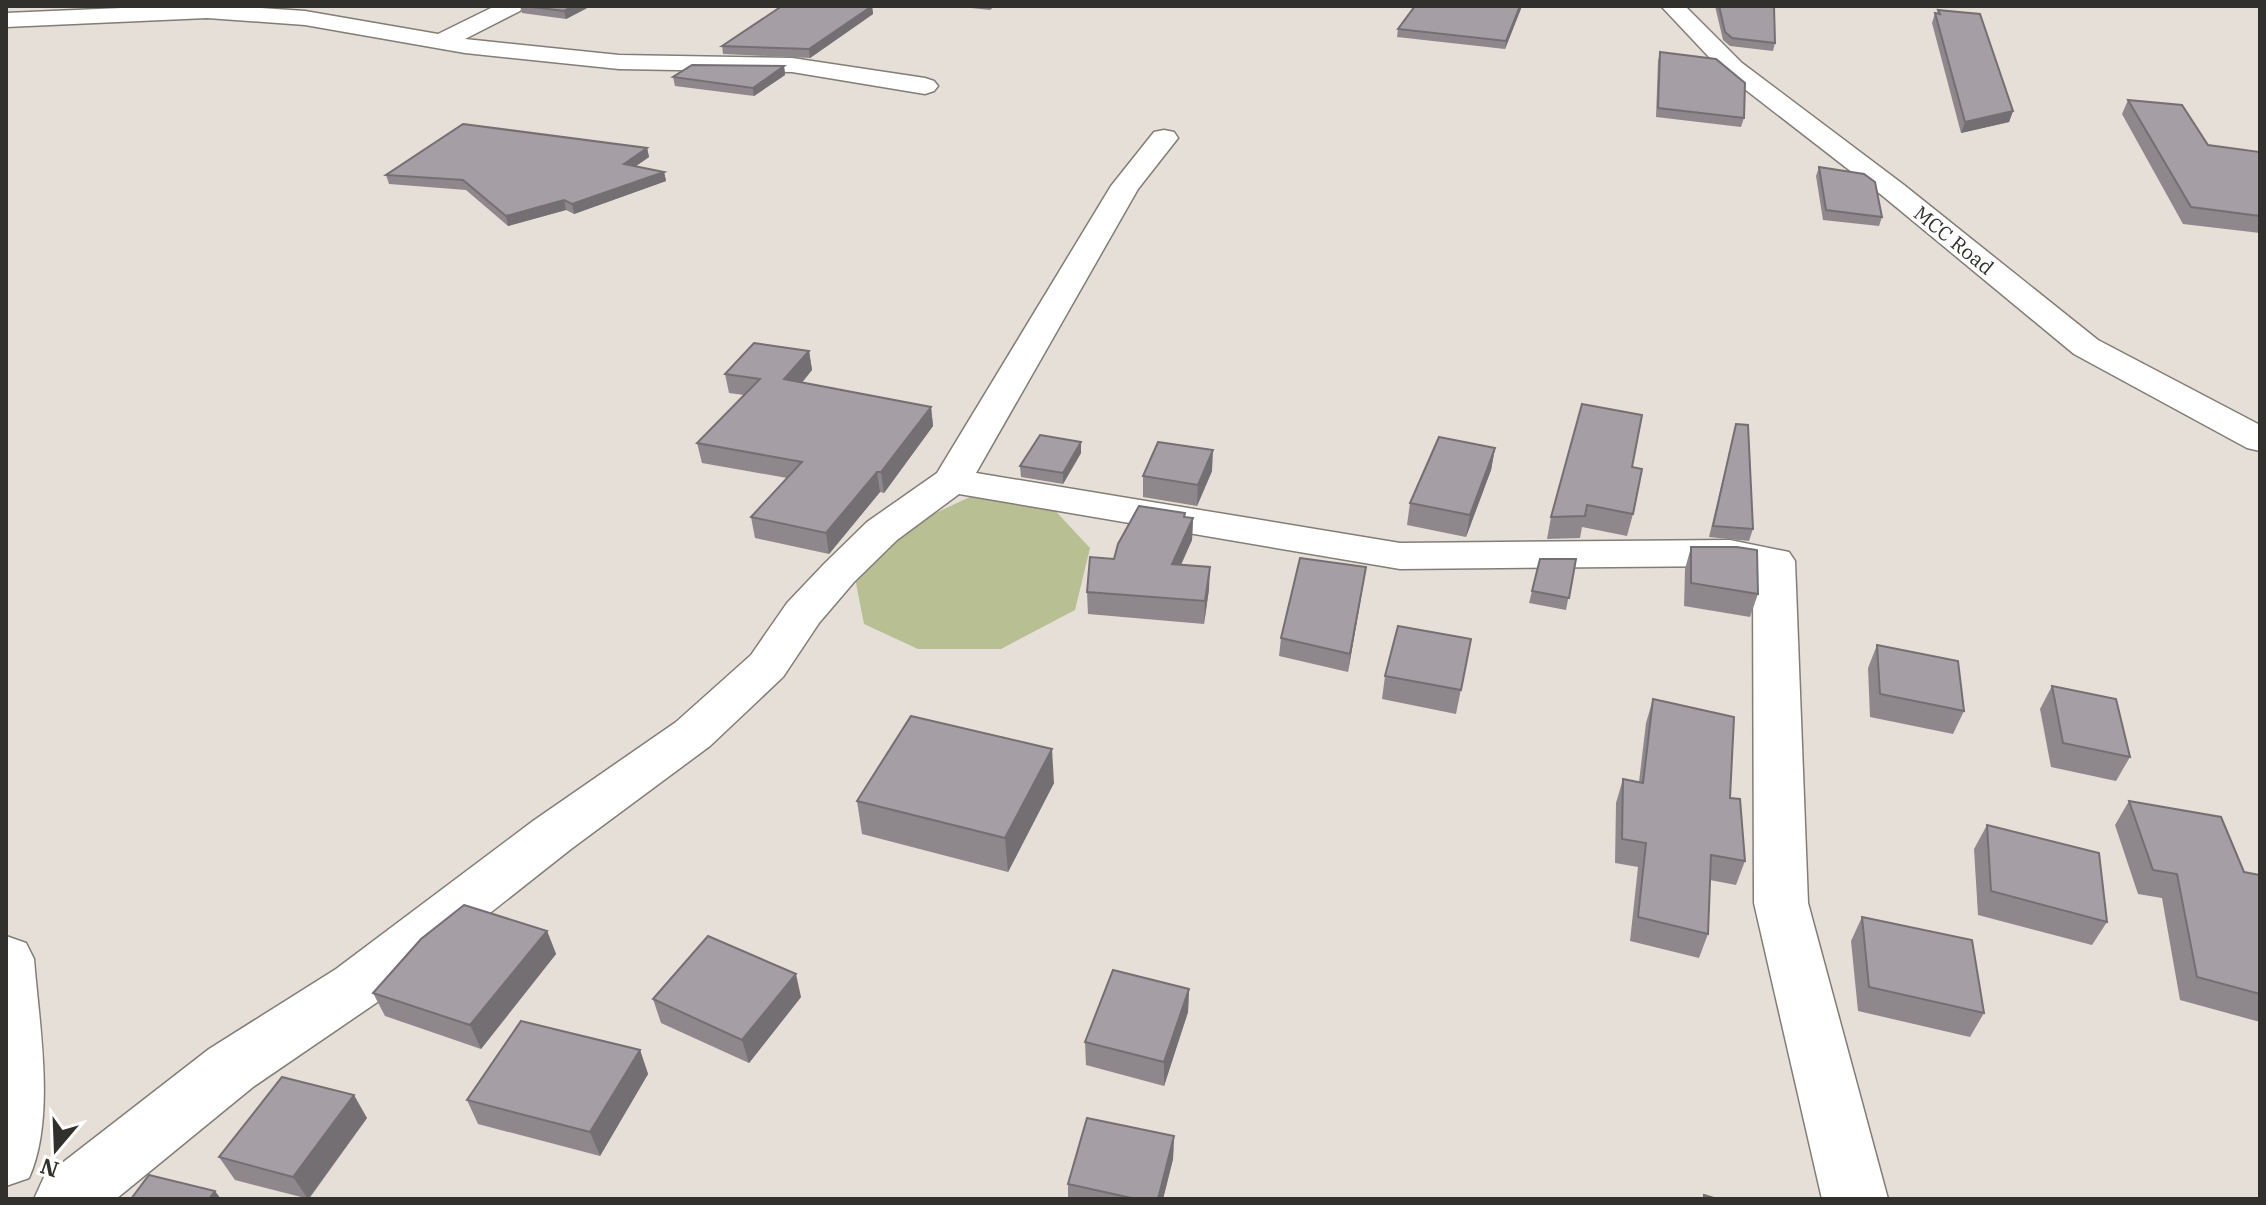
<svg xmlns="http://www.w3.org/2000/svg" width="2266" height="1205" viewBox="0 0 2266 1205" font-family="'IBM Plex Serif',serif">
	<rect width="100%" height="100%" fill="#e5dfd7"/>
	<!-- green -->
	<path fill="#b8bf93" d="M974 495 1049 504 1090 548 1075 610 1001 649H918L864 624 854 573 908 526Z"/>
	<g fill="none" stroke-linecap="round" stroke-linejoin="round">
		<defs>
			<g id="minor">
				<path d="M167 6H232L305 11 438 34 495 6H523L520 11 465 39 619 55 792 58 925 78 934 81 938 86 934 91 925 94 792 72 619 69 465 53 305 25 207 18 6 27V13Z"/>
				<path d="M1661 6H1685L1742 63 1904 185 2098 340 2260 425V451L2247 448 2074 354 1884 197 1724 73Z"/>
				<path d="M1164 130 1174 132 1178 138 1138 189 976 473 1400 543 1730 540 1789 552 1795 561 1808 903 1888 1199H1822L1754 903 1753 570 1730 566 1400 569 959 494 897 540 854 582 819 623 783 677 710 746 571 849 376 1003 253 1087 116 1199H34L44 1177 209 1049 336 969 533 821 676 722 751 655 787 603 824 564 867 522 937 473 1111 186 1154 132Z"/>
				<path d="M6 936 26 943 34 959C39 1024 56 1118 29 1178L6 1186Z"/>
			</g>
		</defs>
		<!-- minor casing -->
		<use href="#minor" stroke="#827d76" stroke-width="3"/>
		<!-- minor -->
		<use href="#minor" fill="#fff" fill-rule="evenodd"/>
	</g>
	<!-- wall -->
	<g fill="#8e888d">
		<path d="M464 6H489L483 8Z"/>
		<path d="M520 6H591L566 19 522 13Z"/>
		<path d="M872 6 873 14 810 58 723 54 722 46Z"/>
		<path d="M953 6H995L990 10Z"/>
		<path d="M1522 6 1505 49 1397 37 1398 29Z"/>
		<path d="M1715 6H1774L1775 43 1773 51 1730 46 1723 40Z"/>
		<path d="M1938 10 2013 111 2009 122 1961 133 1932 23 1935 13 1937 14Z"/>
		<path d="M1660 52 1744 118 1741 127 1656 117 1658 61Z"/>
		<path d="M784 66 785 75 754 96 675 86 673 77Z"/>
		<path d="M2128 100 2208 145 2260 152V233L2183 224 2122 114Z"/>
		<path d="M647 148 649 157 636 166 664 172 666 181 574 214 566 210 508 226 466 190 389 184 386 175Z"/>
		<path d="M1819 167 1882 217 1879 226 1823 220 1816 176Z"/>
		<path d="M809 351 812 370 802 383 931 407 933 426 884 493 880 492 829 554 755 538 751 517 787 478 702 463 697 443 744 395 729 393 725 374Z"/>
		<path d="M1736 424 1753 529 1749 541 1709 537Z"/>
		<path d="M1495 448 1491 470 1466 537 1407 525 1410 503Z"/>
		<path d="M1081 453 1063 484 1021 477 1020 466Z"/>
		<path d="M1632 467 1633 514 1627 536 1582 527 1580 538 1547 539 1551 517Z"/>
		<path d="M1212 471 1197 506 1143 497V476Z"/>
		<path d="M1185 517 1193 518 1192 540 1181 565 1209 589 1204 624 1088 614 1087 592 1114 559Z"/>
		<path d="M1691 547 1758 594 1750 617 1684 606 1685 569Z"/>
		<path d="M1576 559 1566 610 1529 603 1532 591Z"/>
		<path d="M1366 567 1348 672 1279 656 1281 638Z"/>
		<path d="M1471 639 1456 714 1382 699 1385 676Z"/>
		<path d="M1877 645 1964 711 1953 734 1870 717 1868 668Z"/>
		<path d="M2052 686 2130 757 2116 781 2051 767 2040 709Z"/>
		<path d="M1653 699 1730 798 1745 861 1736 885 1710 880 1708 934 1699 958 1630 941 1638 867 1615 863 1616 803 1623 779 1639 782 1646 723Z"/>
		<path d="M1054 783 1008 872 862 834 857 801Z"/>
		<path d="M2129 801 2244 872 2260 875V1022L2180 1000 2162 898 2138 894 2115 825Z"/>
		<path d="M1987 825 2107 922 2092 945 1978 915 1974 849Z"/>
		<path d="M1862 917 1984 1013 1970 1037 1858 1011 1851 941Z"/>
		<path d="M547 931 556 954 481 1049 385 1016 373 993Z"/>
		<path d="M1189 989 1188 1012 1164 1086 1086 1065 1085 1042Z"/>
		<path d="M801 997 749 1063 661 1023 653 999Z"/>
		<path d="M640 1050 648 1074 600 1156 478 1124 467 1100Z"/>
		<path d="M367 1118 309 1199 235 1180 219 1157Z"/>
		<path d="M1174 1136 1173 1159 1163 1199H1068V1184Z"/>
	</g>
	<!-- shaded-wall -->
	<g fill="#746f73">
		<path d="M574 6H591L566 19 564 11Z"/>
		<path d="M872 6 873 14 810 58 809 49Z"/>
		<path d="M1520 6H1522L1505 49 1506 41Z"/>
		<path d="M784 66 785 75 754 96 753 88Z"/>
		<path d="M2013 111 2009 122 1961 133 1965 122Z"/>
		<path d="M647 148 649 157 626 173 624 164Z"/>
		<path d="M664 172 666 181 574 214 572 204Z"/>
		<path d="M564 200 566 210 508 226 506 216Z"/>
		<path d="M809 351 812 370 787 399 784 379Z"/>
		<path d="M931 407 933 426 884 493 881 472Z"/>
		<path d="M1081 442V453L1063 484V473Z"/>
		<path d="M1495 448 1491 470 1466 537 1470 515Z"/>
		<path d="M1213 450 1212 471 1197 506 1198 485Z"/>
		<path d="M877 472 880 492 829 554 826 533Z"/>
		<path d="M1185 513V535L1193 518 1192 540 1171 586 1172 564Z"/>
		<path d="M1210 567 1209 589 1204 624 1205 601Z"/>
		<path d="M1366 567 1363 586 1348 672 1350 654Z"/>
		<path d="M1052 749 1054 783 1008 872 1005 838Z"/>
		<path d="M547 931 556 954 481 1049 470 1025Z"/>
		<path d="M796 974 801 997 749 1063 742 1040Z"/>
		<path d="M1189 989 1188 1012 1164 1086V1062Z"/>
		<path d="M640 1050 648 1074 600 1156 590 1132Z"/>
		<path d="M354 1095 367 1118 308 1199 293 1177Z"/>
		<path d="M1174 1136 1173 1159 1163 1199H1158Z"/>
		<path d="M215 1191 221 1199H209Z"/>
	</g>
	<!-- building -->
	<g fill="#a59ea4" stroke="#746f73" stroke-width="2">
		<path d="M525 6H574L564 11Z"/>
		<path d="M782 6H872L809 49 722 46Z"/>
		<path d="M1415 6H1520L1506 41 1398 29Z"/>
		<path d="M1719 6H1774L1775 43 1732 38 1725 32Z"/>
		<path d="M1938 10 1980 14 2013 111 1965 122 1935 13 1940 14Z"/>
		<path d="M1660 52 1716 59 1745 83 1744 118 1658 108Z"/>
		<path d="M692 65 784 66 753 88 673 77Z"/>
		<path d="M2128 100 2182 105 2208 145 2260 152V216L2191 207Z"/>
		<path d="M463 124 647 148 624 164 664 172 572 204 564 200 506 216 463 180 386 175Z"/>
		<path d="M1819 167 1864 174 1875 182 1882 217 1826 210Z"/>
		<path d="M754 343 809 351 784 379 931 407 881 472H877L826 533 751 517 802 462 697 443 760 379 725 374Z"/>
		<path d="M1582 404 1642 415 1632 467 1642 469 1633 514 1587 505 1585 516 1551 517Z"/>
		<path d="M1736 424 1748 425 1753 529 1713 526Z"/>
		<path d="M1040 435 1081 442 1063 473 1020 466Z"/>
		<path d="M1439 437 1495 448 1470 515 1410 503Z"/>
		<path d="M1158 442 1213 450 1198 485 1143 476Z"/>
		<path d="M1139 506 1185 513 1184 517 1193 518 1172 564 1210 567 1205 601 1087 592 1090 557 1114 559 1118 544Z"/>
		<path d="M1691 547H1737L1757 550 1758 594 1691 583Z"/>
		<path d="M1300 558 1366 567 1350 654 1281 638Z"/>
		<path d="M1540 559H1576L1569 598 1532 591Z"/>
		<path d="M1398 626 1471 639 1461 690 1385 676Z"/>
		<path d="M1877 645 1958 661 1964 711 1880 694Z"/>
		<path d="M2052 686 2116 699 2130 757 2063 743Z"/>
		<path d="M1653 699 1734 717 1730 798 1740 799 1745 861 1711 855 1708 934 1638 917 1646 843 1622 839 1623 779 1643 783Z"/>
		<path d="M911 716 1052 749 1005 838 857 801Z"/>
		<path d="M2129 801 2221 817 2244 872 2260 875V994L2197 977 2177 874 2153 870Z"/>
		<path d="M1987 825 2099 853 2107 922 1991 891Z"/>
		<path d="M464 905 547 931 470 1025 373 993 421 939Z"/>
		<path d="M1862 917 1972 940 1984 1013 1869 987Z"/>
		<path d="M708 936 796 974 742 1040 653 999Z"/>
		<path d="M1113 970 1189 989 1164 1062 1085 1042Z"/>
		<path d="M521 1021 640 1050 590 1132 467 1100Z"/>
		<path d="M282 1077 354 1095 293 1177 219 1157Z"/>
		<path d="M1087 1118 1174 1136 1158 1199H1136L1068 1184Z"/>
		<path d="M149 1175 215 1191 209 1199H131Z"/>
		<path d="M1704 1195 1717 1199H1704Z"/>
	</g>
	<g text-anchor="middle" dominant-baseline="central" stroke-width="7" stroke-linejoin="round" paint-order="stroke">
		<!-- far-street labels -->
		<g font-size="20" fill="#32302d" stroke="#fff">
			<text transform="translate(1954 240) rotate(39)">MCC Road</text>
		</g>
	</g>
	<!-- border -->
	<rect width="2266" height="1205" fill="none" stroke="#32302d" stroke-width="16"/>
	<!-- north arrow -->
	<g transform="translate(56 1149) rotate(199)" stroke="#ffffff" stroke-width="6" paint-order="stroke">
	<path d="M0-6L14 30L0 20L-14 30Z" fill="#32302d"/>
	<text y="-12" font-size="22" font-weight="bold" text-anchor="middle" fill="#32302d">N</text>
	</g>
</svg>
